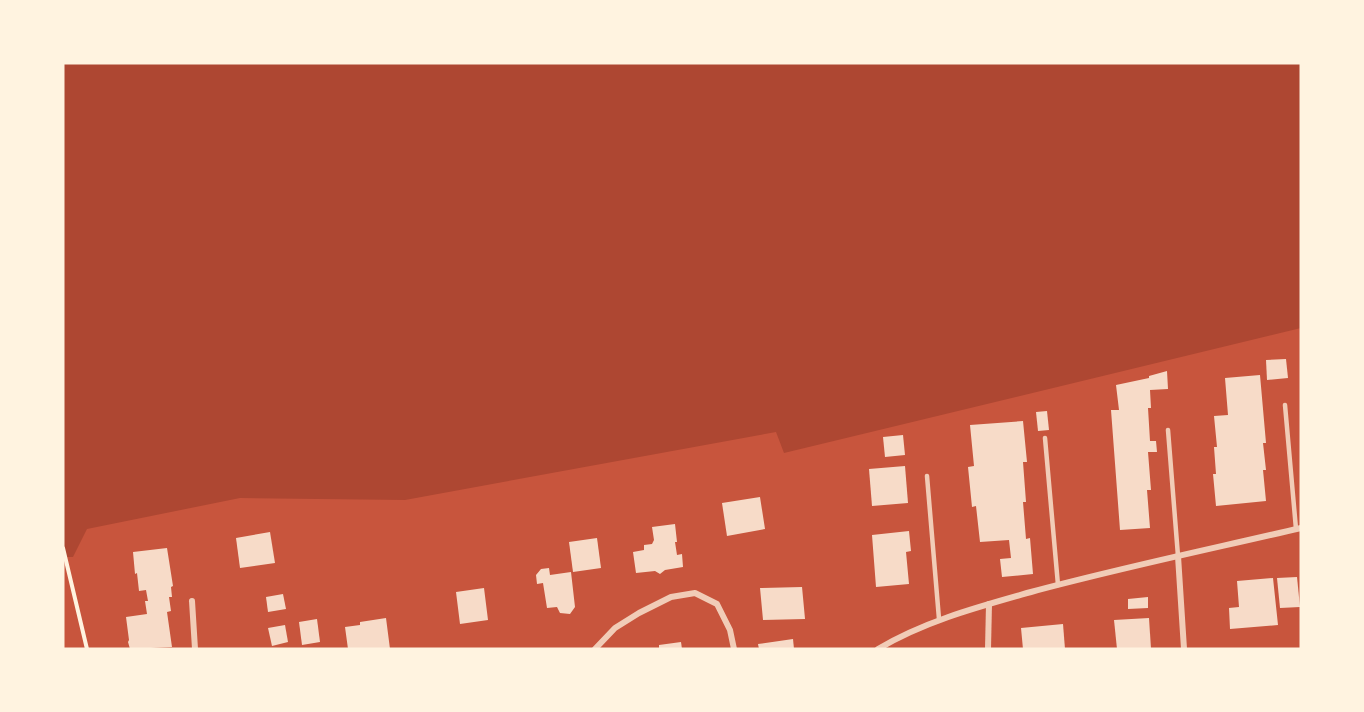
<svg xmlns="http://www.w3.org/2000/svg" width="1364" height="712" viewBox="0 0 1364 712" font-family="'Golos Text',sans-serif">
	<rect width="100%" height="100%" fill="#c8553d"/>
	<!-- green -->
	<path fill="#ae4732" d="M63 63H1301V328L784 453 776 432 405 500 240 498 87 529 73 557H63Z"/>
	<!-- building -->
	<g fill="#f7dbc8">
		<path d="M1286 359 1288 378 1267 380 1266 360Z"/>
		<path d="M1167 371 1168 389 1150 390 1151 408H1148L1150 441H1156L1157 452H1148L1151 490H1147L1150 528 1120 530 1111 410H1119L1116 385 1149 378V376Z"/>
		<path d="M1260 375 1266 443H1263L1266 470H1263L1266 501 1216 506 1213 474H1216L1214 447H1217L1214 416 1228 415 1225 378Z"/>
		<path d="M1047 411 1049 430 1038 431 1036 412Z"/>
		<path d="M1023 421 1027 462H1023L1026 502H1023L1026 539 1030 538 1033 574 1002 577 1000 559 1011 558 1009 540 980 542 976 506 972 507 968 467 974 466 970 425Z"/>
		<path d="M903 435 905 455 885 457 883 437Z"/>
		<path d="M905 466 908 503 872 506 869 469Z"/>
		<path d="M760 497 765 529 727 536 722 503Z"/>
		<path d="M675 524 677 542H675L677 555 682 554 683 567 665 570 660 574 655 571 636 573 633 552 644 550V545L652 544 654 540 652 527Z"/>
		<path d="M909 531 911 551 906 552 909 584 876 587 872 535Z"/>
		<path d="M270 532 275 563 240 568 236 538Z"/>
		<path d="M597 538 601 568 573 572 569 542Z"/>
		<path d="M167 548 173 586 171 587 172 597H169L171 611 167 612 172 647 130 649 128 642 129 640 126 617 147 614 145 601H148L146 590 139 591 137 573 135 574 133 552Z"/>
		<path d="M549 568 550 575 571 572 575 607 570 614 560 613 557 607 547 608 543 583 537 584 536 575 541 569Z"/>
		<path d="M1297 577 1300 607 1280 608 1277 578Z"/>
		<path d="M1273 578 1278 625 1230 629 1229 608 1239 607 1237 581Z"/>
		<path d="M802 587 805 619 763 620 760 588Z"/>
		<path d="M484 588 488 620 460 624 456 592Z"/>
		<path d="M283 594 286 609 268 612 266 597Z"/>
		<path d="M1148 597V608L1128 609V599Z"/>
		<path d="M386 618 390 649H348L345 627 360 625V622Z"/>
		<path d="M1149 618 1151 649H1117L1114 620Z"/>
		<path d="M317 619 320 642 302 645 299 622Z"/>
		<path d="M1063 624 1065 649H1023L1021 628Z"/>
		<path d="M285 625 288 642 272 646 268 628Z"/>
		<path d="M793 639 794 649H759L758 644Z"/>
		<path d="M681 642 682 649H659V645Z"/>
	</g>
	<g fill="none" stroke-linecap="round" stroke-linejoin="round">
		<!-- path -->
		<path stroke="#fff3e0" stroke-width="4" d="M63 548 87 649"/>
		<!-- service -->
		<g stroke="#f1ccb7" stroke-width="4.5">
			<path d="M1285 405 1296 529"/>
			<path d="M1168 430 1178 556"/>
			<path d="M1045 438 1058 585"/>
			<path d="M927 476 939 619"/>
		</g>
		<!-- minor -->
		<g stroke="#f1ccb7" stroke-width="6">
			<path d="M1178 556 1184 649"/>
			<path d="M192 601 195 649"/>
			<path d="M595 649 615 628 639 613 671 597 695 593 717 604 730 630 734 649"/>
			<path d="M878 649C925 621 978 607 1031 592 1120 568 1211 549 1301 528"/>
			<path d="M988 649 989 604"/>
		</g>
	</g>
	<!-- border -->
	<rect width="1364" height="712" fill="none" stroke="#fff3e0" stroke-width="129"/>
</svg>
